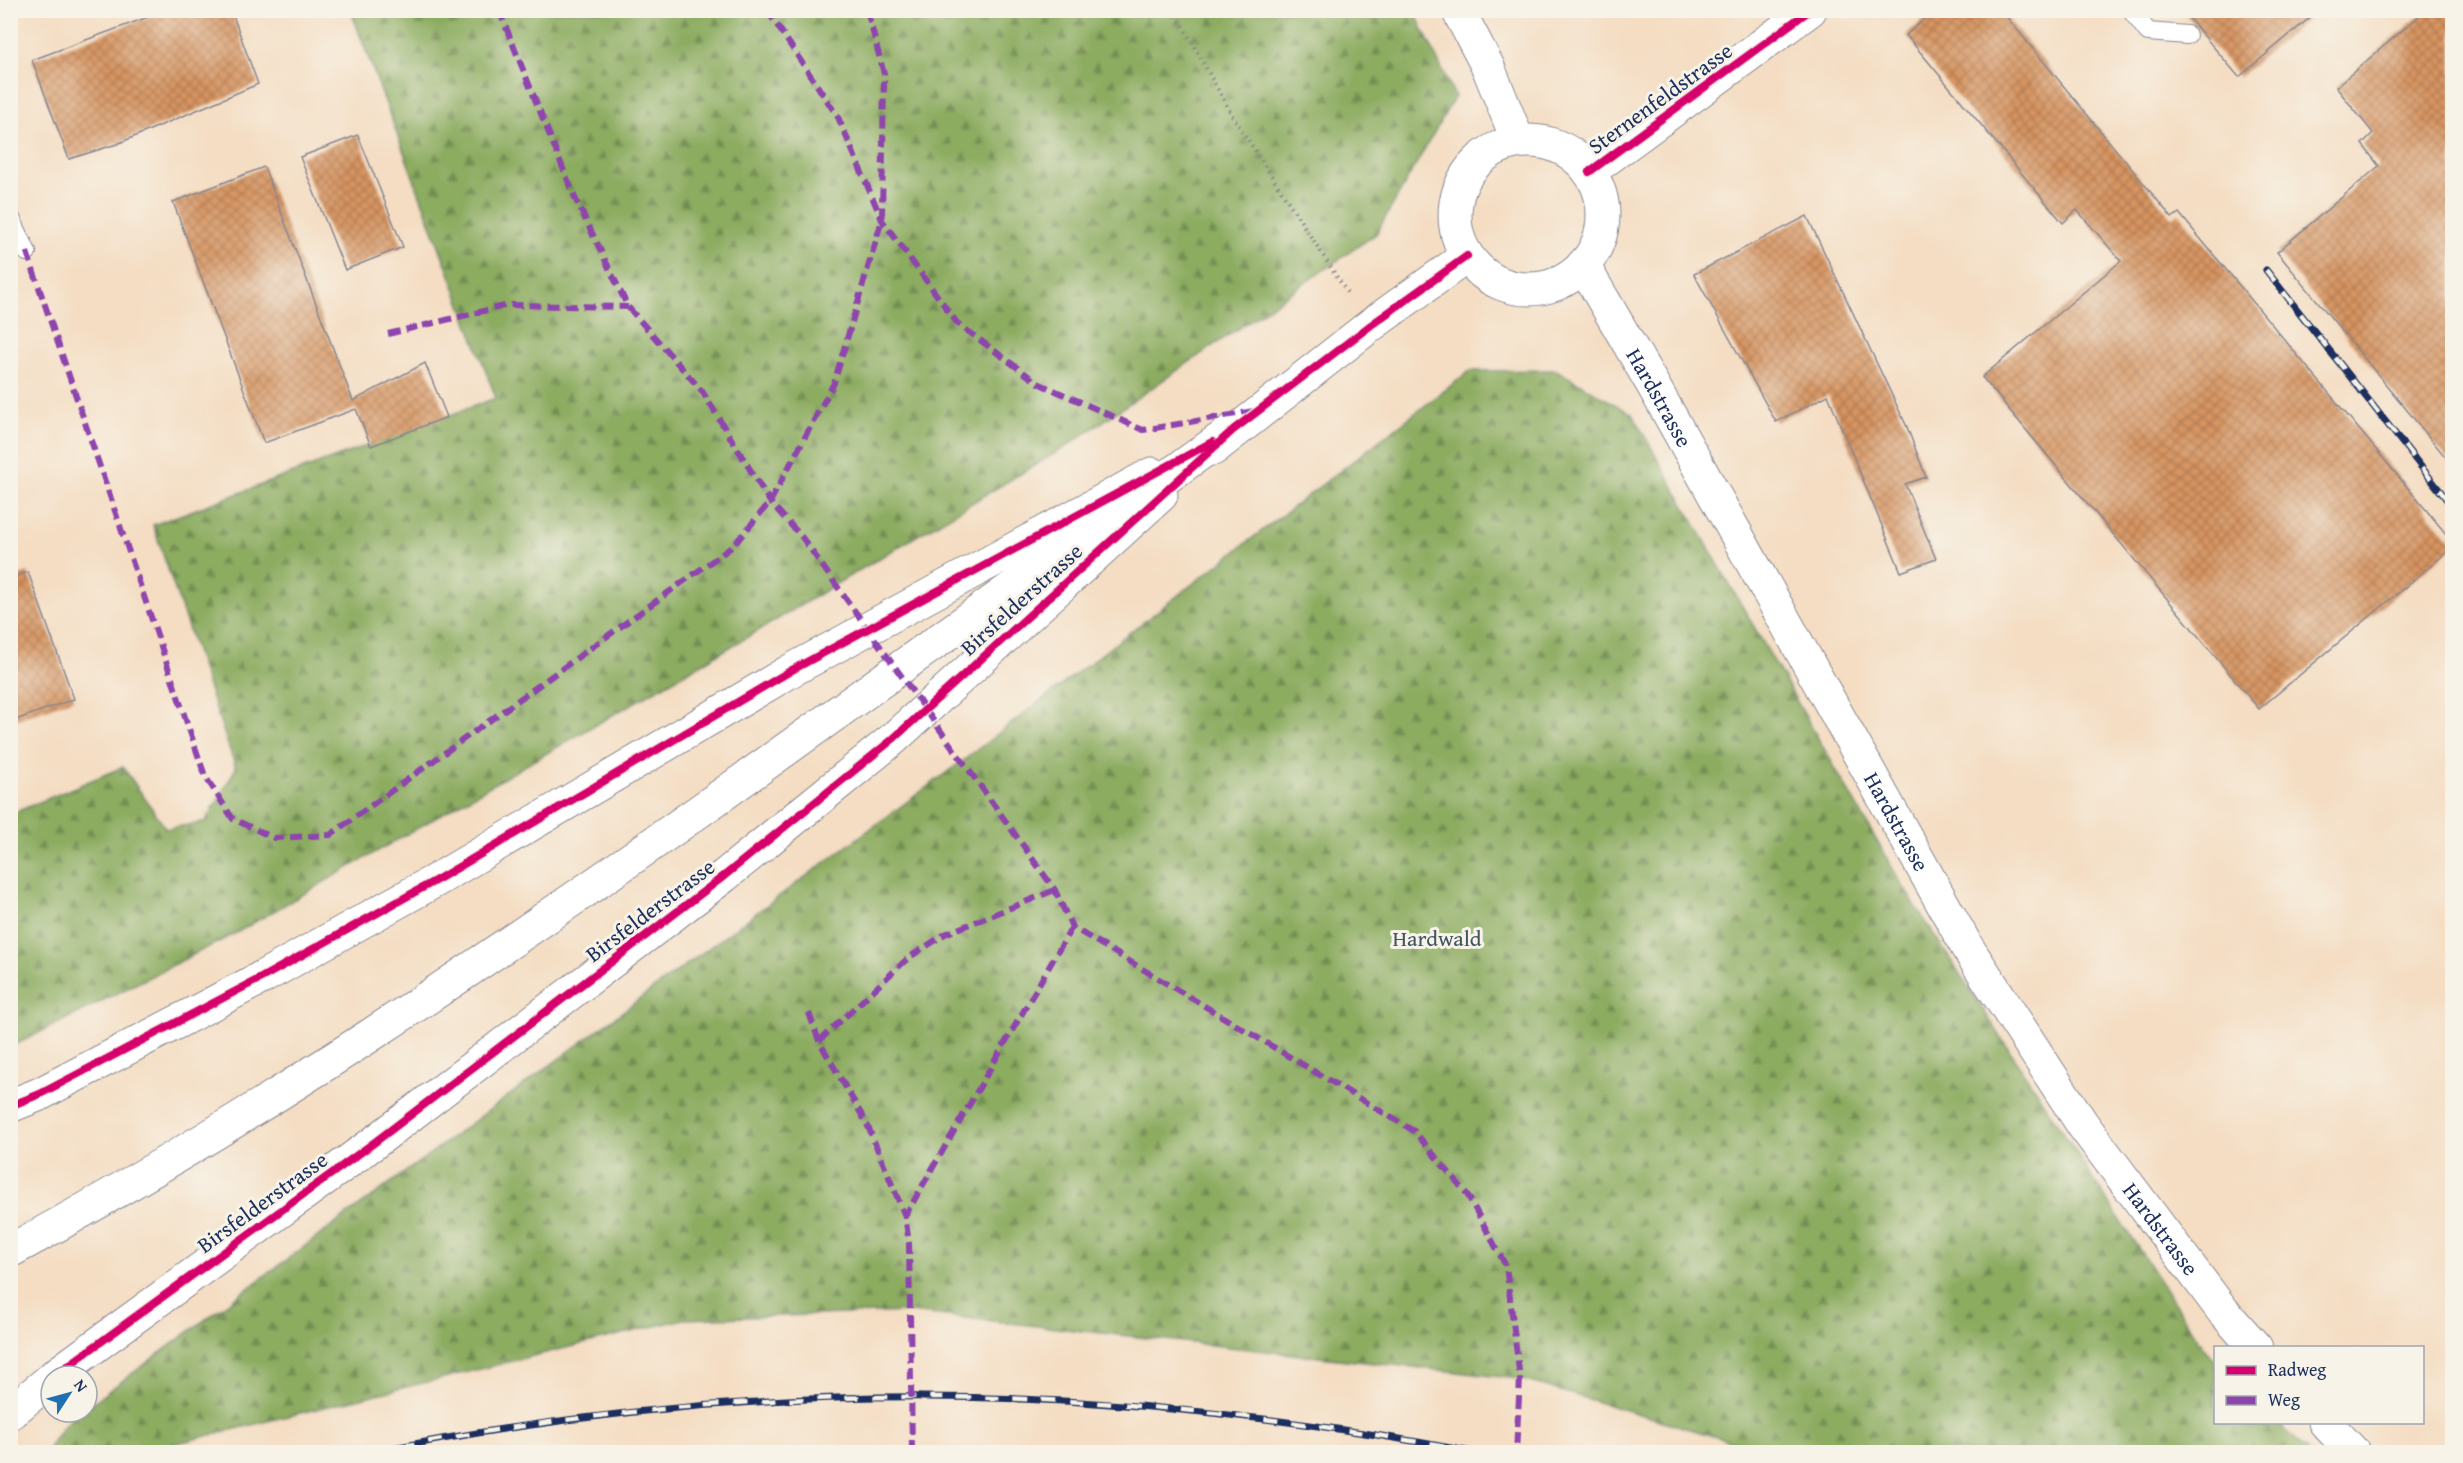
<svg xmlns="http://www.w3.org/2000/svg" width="2463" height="1463" viewBox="0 0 2463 1463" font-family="'Gentium Book Plus',serif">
	<defs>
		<pattern id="forest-firs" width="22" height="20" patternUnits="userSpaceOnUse" patternTransform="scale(1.5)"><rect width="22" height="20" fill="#8cac60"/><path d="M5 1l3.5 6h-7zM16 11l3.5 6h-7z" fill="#728c52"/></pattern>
		<pattern id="building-cross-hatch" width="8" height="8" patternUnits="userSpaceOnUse" patternTransform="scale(1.5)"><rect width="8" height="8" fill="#d79460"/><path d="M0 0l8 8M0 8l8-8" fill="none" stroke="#ae7952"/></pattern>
	</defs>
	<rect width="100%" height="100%" fill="#f7f3e8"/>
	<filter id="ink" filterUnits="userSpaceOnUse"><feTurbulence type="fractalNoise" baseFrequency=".0167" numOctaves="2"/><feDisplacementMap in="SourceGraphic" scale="12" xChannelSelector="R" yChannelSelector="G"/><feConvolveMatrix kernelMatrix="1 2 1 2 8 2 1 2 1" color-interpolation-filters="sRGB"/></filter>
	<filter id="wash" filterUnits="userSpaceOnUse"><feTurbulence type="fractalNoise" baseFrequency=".008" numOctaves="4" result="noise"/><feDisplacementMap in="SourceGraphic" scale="24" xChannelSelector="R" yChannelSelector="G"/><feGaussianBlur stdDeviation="1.35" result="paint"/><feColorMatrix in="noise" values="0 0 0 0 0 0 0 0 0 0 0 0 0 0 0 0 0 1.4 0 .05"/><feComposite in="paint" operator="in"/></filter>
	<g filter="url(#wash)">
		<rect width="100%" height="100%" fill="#f4ddc2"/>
		<!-- forest -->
		<g fill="url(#forest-firs)" stroke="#546e5f" stroke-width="1.5">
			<path d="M351 11H1414L1455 96 1376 234 1067 446 756 632 236 933 11 1047V814L123 767 166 829 205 822 236 768 153 525 496 398Z"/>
			<path d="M1556 370 1632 414 1905 890 2204 1349 2215 1360 2216 1422 2278 1423 2309 1452H1768L1520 1379 911 1312 684 1319 141 1452H46C56 1438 68 1412 87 1412V1407L965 759 1470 371Z"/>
		</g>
		<g id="blocks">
			<!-- building -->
			<g fill="url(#building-cross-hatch)">
				<path d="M167 10H231L258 84 117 144 69 159 32 60Z"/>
				<path d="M1935 10H2001L2172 218 2179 213 2452 541V548L2259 709 1982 377 2121 261 2077 210 2063 223 1906 35Z"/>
				<path d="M2182 10H2319L2239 77Z"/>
				<path d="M2426 10H2452V465L2277 252 2379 166 2362 144 2373 133 2336 87Z"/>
				<path d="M358 135 403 247 345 270 300 157Z"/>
				<path d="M264 167 353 401 425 363 447 417 371 446 356 409 264 443 173 202Z"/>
				<path d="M1807 216 1907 427 1926 477 1905 484 1936 559 1901 572 1828 395 1776 422 1694 274Z"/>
				<path d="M28 572 74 699 10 722V579Z"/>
			</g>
		</g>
	</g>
	<g filter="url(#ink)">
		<use href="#blocks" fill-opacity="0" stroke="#888690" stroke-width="1.5"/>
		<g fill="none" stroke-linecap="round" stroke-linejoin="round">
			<defs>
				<g id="lane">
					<path d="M2131 10 2148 32 2187 35"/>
					<path d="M10 216 27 252"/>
				</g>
				<g id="street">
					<path id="s1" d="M1583 265 1654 387 1967 947 2083 1125 2223 1311 2256 1348"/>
					<path d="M2325 1422 2353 1452"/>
				</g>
				<g id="secondary">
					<path d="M1458 10 1488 67 1518 141"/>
					<circle cx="1529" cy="215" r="74"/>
					<path d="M1589 172 1810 10"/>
					<path d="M1213 449 1371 325 1467 256"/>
					<path d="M10 1106 40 1094 261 978 440 878 792 670 1152 474"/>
					<path d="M54 1376 375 1142 724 876 893 739 1161 495"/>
					<path d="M10 1413 51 1379"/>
				</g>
				<path id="highway" d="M10 1251C256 1118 487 961 715 800 888 678 1060 554 1233 430"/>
			</defs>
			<!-- lane casing -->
			<use href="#lane" stroke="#888690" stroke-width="20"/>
			<!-- street casing -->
			<use href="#street" stroke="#888690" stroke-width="35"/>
			<!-- secondary casing -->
			<use href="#secondary" stroke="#888690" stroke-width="35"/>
			<!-- highway casing -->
			<use href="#highway" stroke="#888690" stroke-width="35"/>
			<!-- path -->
			<path stroke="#888690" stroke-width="4" stroke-dasharray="1.5 4.5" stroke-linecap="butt" d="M1174 10 1232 115 1348 294"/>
			<!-- lane -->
			<use href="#lane" stroke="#fff" stroke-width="18"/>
			<!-- street -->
			<use href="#street" stroke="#fff" stroke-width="33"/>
			<!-- secondary -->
			<use href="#secondary" stroke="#fff" stroke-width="33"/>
			<!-- highway -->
			<use href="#highway" stroke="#fff" stroke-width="33"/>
			<defs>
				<g id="rail">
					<path d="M2266 270 2452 506"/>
					<path d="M373 1452C747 1377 1098 1380 1472 1452"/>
				</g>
			</defs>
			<!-- rail casing -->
			<use href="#rail" stroke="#1b2f5e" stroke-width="7"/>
			<!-- rail -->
			<use href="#rail" stroke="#f7f3e8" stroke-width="4.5" stroke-dasharray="14" stroke-linecap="butt"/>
			<!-- quiet -->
			<g stroke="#8e44ad" stroke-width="6" stroke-dasharray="12 6" stroke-linecap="butt">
				<path d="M499 10 575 198 628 307 702 391 770 502 801 536 1055 890 1072 927 1414 1131 1467 1194 1506 1266 1520 1379 1516 1452"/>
				<path d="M767 10 838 117 882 220 957 323 1038 383 1143 430 1254 411"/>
				<path d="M27 252 205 776 233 819 274 838 330 835 733 546 770 502 834 383 882 220 884 74 867 10"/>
				<path d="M388 334 508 305 628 307"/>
				<path d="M809 1013 819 1041 867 1124 905 1216"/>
				<path d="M819 1041 907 959 945 934 1055 890"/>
				<path d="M912 1452 909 1243 905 1216 1072 927"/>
			</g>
			<defs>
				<g id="cycleway">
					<path d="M1589 172 1810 10"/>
					<path d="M10 1106 40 1094 261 978 440 878 792 670 1212 442"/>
					<path d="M54 1376 375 1142 724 876 893 739 1233 430 1371 325 1467 256"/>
				</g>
			</defs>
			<!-- cycleway casing -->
			<use href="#cycleway" stroke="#f7f3e8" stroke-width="11"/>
			<!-- cycleway -->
			<use href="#cycleway" stroke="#d6006c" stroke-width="8"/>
		</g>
	</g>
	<g text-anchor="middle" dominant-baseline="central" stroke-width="6" stroke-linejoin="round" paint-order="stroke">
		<!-- street labels -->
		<g font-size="22" fill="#1b2f5e" stroke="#f7f3e8">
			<text transform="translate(1660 98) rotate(-36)">Sternenfeldstrasse</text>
			<text stroke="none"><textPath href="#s1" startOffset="153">Hardstrasse</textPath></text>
			<text transform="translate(1021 599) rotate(-42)">Birsfelderstrasse</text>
			<text stroke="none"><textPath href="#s1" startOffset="639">Hardstrasse</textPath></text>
			<text transform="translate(650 910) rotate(-37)">Birsfelderstrasse</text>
			<text transform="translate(262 1202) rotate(-36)">Birsfelderstrasse</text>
			<text stroke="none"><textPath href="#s1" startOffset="1125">Hardstrasse</textPath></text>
		</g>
		<!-- park labels -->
		<g font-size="22" fill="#405562" stroke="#f7f3e8">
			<text x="1437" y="938">Hardwald</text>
		</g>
	</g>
	<!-- margin -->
	<rect width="2463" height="1463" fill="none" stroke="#f7f3e8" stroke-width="36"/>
	<!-- legend -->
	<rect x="2214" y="1346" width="210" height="78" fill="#f7f3e8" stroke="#9fa5b1" stroke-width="1.5"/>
	<rect x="2226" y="1366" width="30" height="9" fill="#d6006c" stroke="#9fa5b1" stroke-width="1.5"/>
	<text x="2268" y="1376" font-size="18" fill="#1b2f5e">Radweg</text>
	<rect x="2226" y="1396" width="30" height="9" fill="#8e44ad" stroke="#9fa5b1" stroke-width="1.5"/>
	<text x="2268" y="1406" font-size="18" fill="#1b2f5e">Weg</text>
	<!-- north arrow -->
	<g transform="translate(69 1394) rotate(54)"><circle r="28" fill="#f7f3e8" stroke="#9fa5b1" stroke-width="1.5"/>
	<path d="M0-4.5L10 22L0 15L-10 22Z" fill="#1f6fb2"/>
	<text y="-9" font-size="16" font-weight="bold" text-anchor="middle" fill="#1b2f5e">N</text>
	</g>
</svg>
